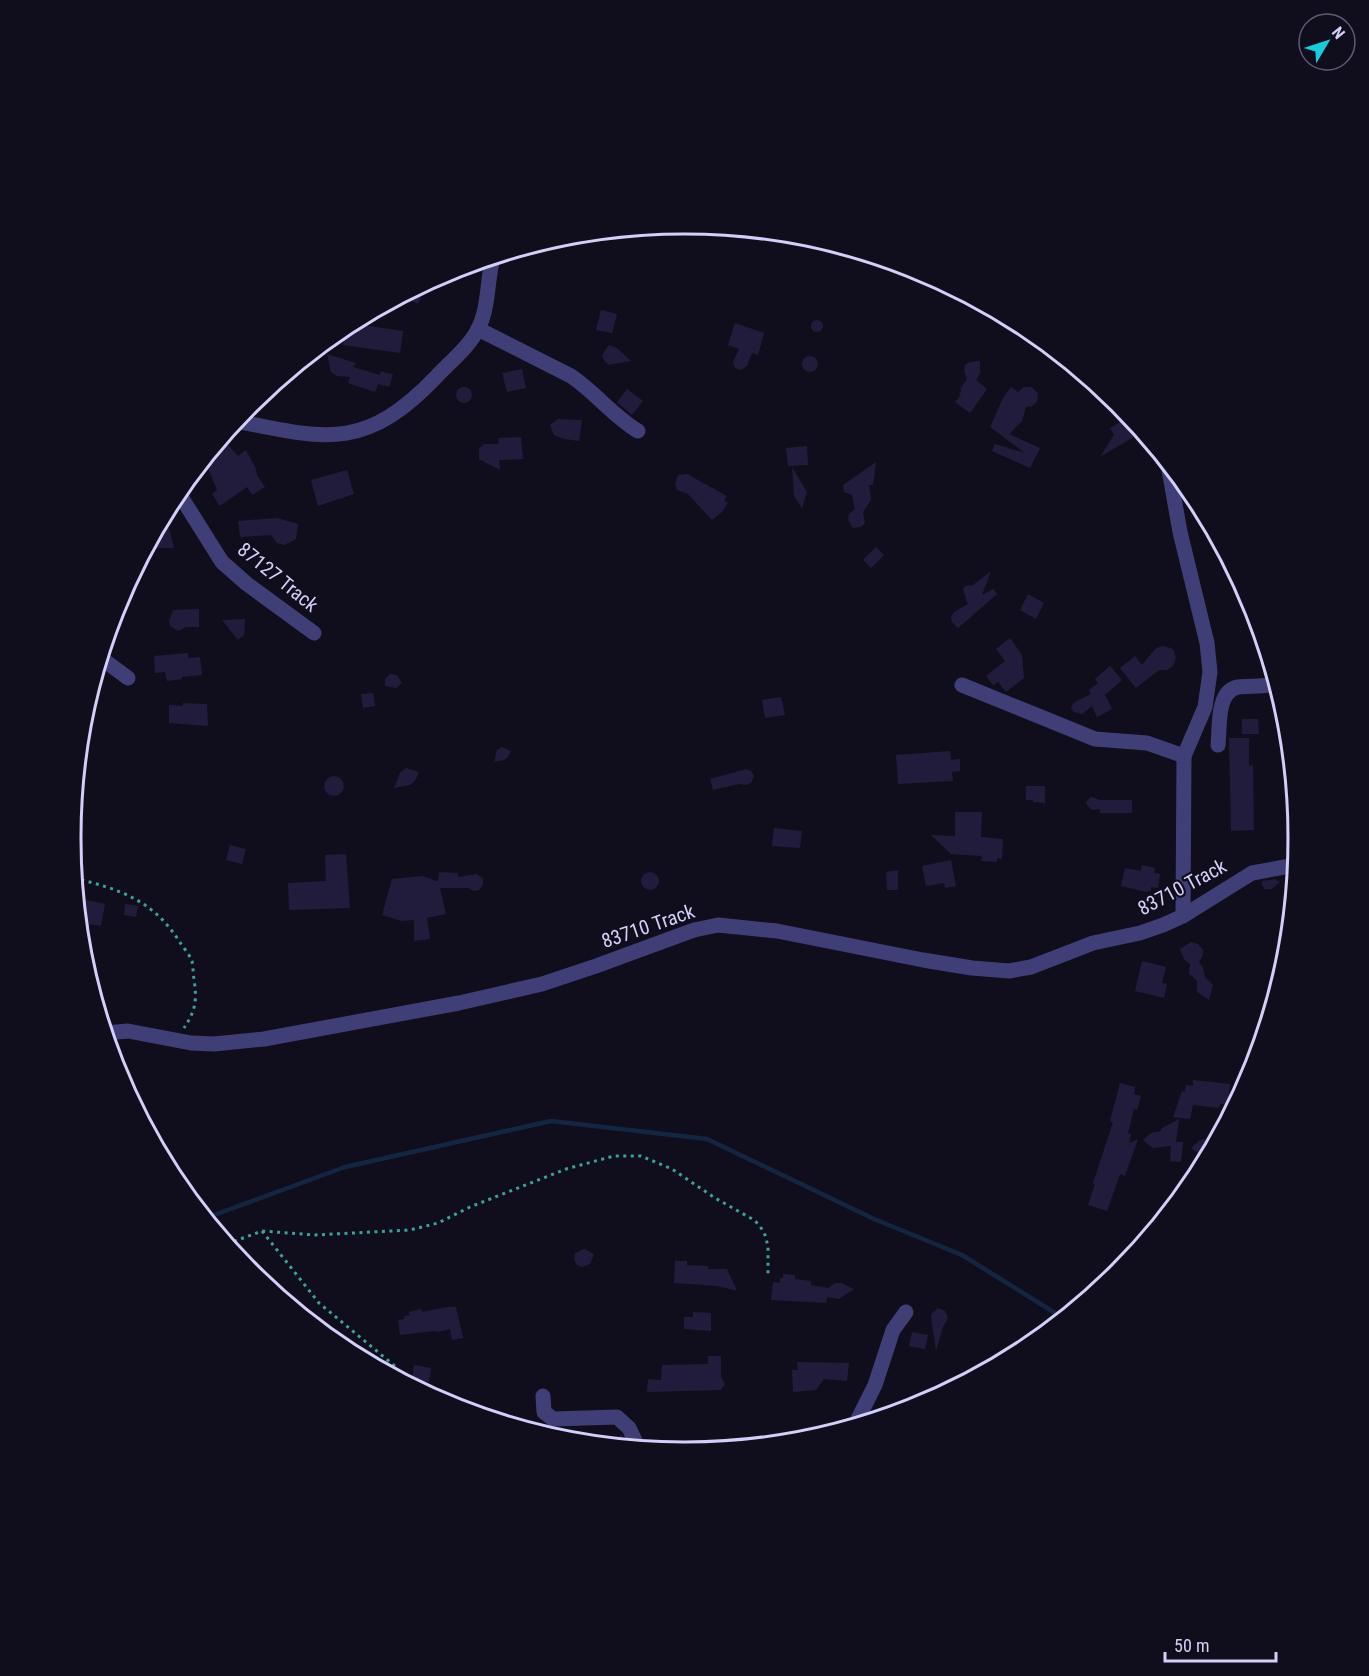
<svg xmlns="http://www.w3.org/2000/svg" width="1369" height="1676" viewBox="0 0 1369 1676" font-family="'Roboto Condensed',sans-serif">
	<rect width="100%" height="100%" fill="#100e1d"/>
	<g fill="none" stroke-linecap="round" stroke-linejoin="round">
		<!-- stream -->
		<path stroke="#132641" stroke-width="4.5" d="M206 1218 345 1167 551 1121 707 1139 874 1219 962 1255 1063 1318"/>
	</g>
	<!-- building -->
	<g fill="#221c3c">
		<path d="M427 283 418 304 401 296 418 288Z"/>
		<path d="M601 310 617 314 612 333 596 330Z"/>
		<circle cx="817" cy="326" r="6"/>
		<path d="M735 323 764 333 758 355 752 353 747 366 741 370 735 368 733 362 739 349 728 345Z"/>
		<path d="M356 324 403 331 400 353 343 345 346 329 354 331Z"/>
		<path d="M609 345 617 348 631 361 608 365 602 357 604 352Z"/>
		<path d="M327 354 356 363 353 367 380 375 381 371 393 375 389 387 378 384 375 392 348 383 350 377 337 376 331 372Z"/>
		<circle cx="810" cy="364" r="8"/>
		<path d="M980 361V373L976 380 987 389 970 413 955 402 961 395 959 394 962 390 960 389 967 379 964 371 965 365 970 362Z"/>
		<path d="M522 369 526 388 507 392 502 373Z"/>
		<circle cx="464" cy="395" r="8"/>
		<path d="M1011 387 1018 392 1024 387H1031L1038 393 1037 402 1032 406 1026 407 1022 421 1009 434 1040 448 1030 468 992 451 995 444 1025 453 990 427 1003 398Z"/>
		<path d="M627 389 643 401 632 415 617 402Z"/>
		<path d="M1129 417 1142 432 1100 457 1114 435 1110 428Z"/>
		<path d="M558 419 582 420 579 441 565 439 554 435 550 425Z"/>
		<path d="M521 437 523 459 499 460 500 470 479 459V449L484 444H499L498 438Z"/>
		<path d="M226 445 229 446 238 456 246 450 256 469 257 475 265 487 252 495 247 487 220 506 212 494 217 490 206 463Z"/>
		<path d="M807 446 808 465 788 466 786 448Z"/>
		<path d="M876 462 873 485H869L871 500 863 512 865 523 861 527 853 528 848 520 849 514 855 509 852 495 844 492 843 485Z"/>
		<path d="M792 467 807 492 802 508 794 496Z"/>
		<path d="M347 470 354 494 318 506 311 480Z"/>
		<path d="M687 474 727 496 724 500 728 503 722 512 712 520 688 494 677 490 675 484 678 475Z"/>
		<path d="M277 518 298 524 296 539 284 545 277 543 271 535 240 537 238 521Z"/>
		<path d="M159 525 169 528 174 548H155L154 535Z"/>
		<path d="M876 547 884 555 871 568 863 560Z"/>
		<path d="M991 571 982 595 993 589 997 594 958 628 952 622 951 617 954 612 968 604 963 590 965 586 973 585Z"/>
		<path d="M1028 594 1044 603 1036 619 1020 610Z"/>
		<path d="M199 609V627H186L178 631 170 626 169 621 173 610Z"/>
		<path d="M245 619 244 635 238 640 222 620Z"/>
		<path d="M1010 638 1022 655 1024 678 1006 692 998 682 993 685 986 676 1005 661 996 649Z"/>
		<path d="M1162 646 1171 648 1174 651 1176 658 1173 666 1167 670H1159L1136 688 1120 668 1135 656 1142 665 1155 649Z"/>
		<path d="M188 653V658L200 657 202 675 182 677V679L167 681 165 672 155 673 154 656Z"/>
		<path d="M1110 666 1122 680 1105 695 1112 709 1097 717 1092 706 1082 714 1074 712 1071 708 1073 703 1091 694 1089 690 1098 683 1095 679Z"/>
		<path d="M390 674 397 675 402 683 396 688 385 686V679Z"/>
		<path d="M373 693 375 706 363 708 361 694Z"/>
		<path d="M781 697 785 715 765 718 762 700Z"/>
		<path d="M183 703 207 704 208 726 169 723V705L183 706Z"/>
		<path d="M1242 719H1258L1259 734H1242Z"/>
		<path d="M1229 738H1249V766L1253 765 1254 830 1231 831Z"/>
		<path d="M502 747 511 751 508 757 504 760 494 762 497 750Z"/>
		<path d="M950 751 951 760 960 759V771L952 772 953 781 898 784 896 755Z"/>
		<path d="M406 768 419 772 415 781 410 785 394 788 400 773Z"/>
		<path d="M746 769 751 771 754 776 751 783 746 785 739 784 713 790 710 779Z"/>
		<circle cx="334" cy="786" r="10"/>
		<path d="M1026 786H1045V803L1033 802V800H1026Z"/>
		<path d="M1091 797 1100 800H1132V813H1100V809L1092 810 1087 805 1086 802Z"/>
		<path d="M955 812H982L981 837 1003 839 1002 859 997 858V862L981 861 982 856 951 854 931 835 955 836Z"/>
		<path d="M774 828 802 831 800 848 772 846Z"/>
		<path d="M230 845 246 849 242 864 226 860Z"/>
		<path d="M346 854 350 908 289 910 288 883 326 881 325 855Z"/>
		<path d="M951 860 956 886 945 888 944 883 926 886 922 866Z"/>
		<path d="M1142 865 1155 868 1154 873 1160 874 1158 888 1151 887V891H1147L1146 892 1121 886 1125 868 1141 871Z"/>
		<path d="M898 870V890H887L886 872Z"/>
		<circle cx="650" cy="881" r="9"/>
		<path d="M439 872 458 873V877L477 874 483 879V885L479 890 474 891 468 888H440L446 914 427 918 430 939 414 941V920L401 921 382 915 392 879 423 876 436 881H438Z"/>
		<path d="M1275 879 1280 882 1272 889H1265L1262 885V881Z"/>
		<path d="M82 899 105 904 101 926 90 924 83 950H81L78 918Z"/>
		<path d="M125 904 138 906 136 917 124 915Z"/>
		<path d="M1191 942 1198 944 1203 950 1202 957 1199 962 1203 968 1205 977 1213 985 1209 1000 1197 992V981L1189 973 1190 964 1184 959 1180 949Z"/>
		<path d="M1142 961 1166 967 1162 983 1167 984 1164 998 1135 991Z"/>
		<path d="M1193 1080 1230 1084 1228 1104H1220L1219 1108 1193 1105 1190 1119 1173 1117 1182 1091 1185 1092 1186 1085 1193 1086Z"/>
		<path d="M1120 1083 1135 1087 1134 1094 1141 1096 1137 1110 1134 1109 1128 1133 1131 1134 1129 1143 1138 1139 1125 1176 1120 1174 1107 1211 1088 1205 1095 1184 1093 1183 1113 1122 1110 1121Z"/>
		<path d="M1179 1119 1176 1142H1183L1181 1162 1170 1161 1171 1146 1153 1148 1143 1140 1151 1133 1161 1131 1162 1128Z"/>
		<path d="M1204 1139 1209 1141 1212 1147 1208 1154 1203 1156 1191 1148 1199 1141Z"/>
		<path d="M584 1249 594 1254 590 1264 582 1267 577 1265 574 1259 575 1253Z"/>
		<path d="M675 1261H687V1265L708 1266V1269H727L737 1291 718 1286 674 1283Z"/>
		<path d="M783 1274 795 1275V1279L811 1281V1285L828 1288 835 1283H841L854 1289 839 1299 827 1297 826 1303 771 1300 773 1282 780 1283V1278H783Z"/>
		<path d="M447 1307H456L463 1338 452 1340 450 1329 438 1332 434 1331 400 1335 398 1320 404 1319V1316L410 1315 409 1312 421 1309 422 1312Z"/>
		<path d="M938 1308 945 1311 948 1318 943 1327 936 1351 931 1317 932 1313Z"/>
		<path d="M693 1312 711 1313V1331L684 1329V1317H693Z"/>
		<path d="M912 1332 928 1335 925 1349 909 1346Z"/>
		<path d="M708 1356H721V1376L725 1384 721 1390 647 1392 648 1379 661 1380 662 1365 708 1364Z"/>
		<path d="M797 1362 849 1363 847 1381 824 1379 816 1390 793 1392 792 1370H798Z"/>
		<path d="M414 1365 431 1368 429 1382 412 1380Z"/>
		<path d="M622 1435 627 1446 596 1443V1441Z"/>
	</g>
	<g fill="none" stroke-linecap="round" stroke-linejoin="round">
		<!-- path -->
		<g stroke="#3ba29a" stroke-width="3" stroke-dasharray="3 4.5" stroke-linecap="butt">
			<path d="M74 878C119 889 153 900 179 941 183 947 189 954 192 961 193 966 193 973 194 979 197 1000 196 1010 184 1028"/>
			<path d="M262 1231 319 1303 396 1367"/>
			<path d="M227 1244 262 1231 315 1235 410 1230 438 1223 470 1207 566 1169 614 1156H641L672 1169 715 1198 754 1220 760 1226 765 1235 768 1246V1275"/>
		</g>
		<!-- minor -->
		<g stroke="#403e77" stroke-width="15">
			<path d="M478 329 571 376C595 392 613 416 638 431"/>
			<path d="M1168 464 1180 532 1207 643 1210 672 1205 707 1184 756 1183 916"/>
			<path d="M178 492 222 562 247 584 314 633"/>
			<path d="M101 658 128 678"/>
			<path d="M962 685 1095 739 1147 743 1184 756"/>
			<path d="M1218 745C1220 728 1216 691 1238 687 1251 685 1264 688 1276 683"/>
			<path d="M1294 865V831L1297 825"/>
			<path d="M105 1033 128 1031 191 1043 214 1044 264 1039 459 1003 542 984 596 966 694 930 718 925 777 931 923 960 972 968 1009 971 1031 967 1093 943 1140 933 1163 925 1183 916 1252 873 1296 865"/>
			<path d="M543 1396 544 1412 553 1419 617 1417 629 1428 638 1447"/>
			<path d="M855 1425 875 1385 893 1330 906 1312"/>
		</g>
		<!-- tertiary -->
		<path stroke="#403e77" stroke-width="15" d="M236 421C328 440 366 450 436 377 450 362 469 347 478 329 489 308 487 280 493 257"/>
	</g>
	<g text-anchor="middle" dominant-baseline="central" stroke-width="4.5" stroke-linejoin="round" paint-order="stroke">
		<!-- street labels -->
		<g font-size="20" fill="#d4cff9" stroke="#100e1d">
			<text transform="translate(278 577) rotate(39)">87127 Track</text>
			<text transform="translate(1182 887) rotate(-28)">83710 Track</text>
			<text transform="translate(648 926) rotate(-19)">83710 Track</text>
		</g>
	</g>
	<!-- crop -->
	<path d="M0 0H1369V1676H0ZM684 234H685A603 603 0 0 1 1288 837V839A603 603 0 0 1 685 1442H684A603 603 0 0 1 81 839V837A603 603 0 0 1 684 234Z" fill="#100e1d" fill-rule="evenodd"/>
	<path fill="none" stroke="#d4cff9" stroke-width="3" d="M684 234H685A603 603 0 0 1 1288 837V839A603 603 0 0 1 685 1442H684A603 603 0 0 1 81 839V837A603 603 0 0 1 684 234Z"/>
	<!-- north arrow -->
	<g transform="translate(1327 42) rotate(51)"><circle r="28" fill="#100e1d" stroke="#5e5b75" stroke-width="1.5"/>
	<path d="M0-4.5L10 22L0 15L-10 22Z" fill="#1acbdb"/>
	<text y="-9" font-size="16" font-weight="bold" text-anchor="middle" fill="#d4cff9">N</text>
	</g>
	<!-- scale -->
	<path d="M1165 1652v9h111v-9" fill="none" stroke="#d4cff9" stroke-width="3"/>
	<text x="1174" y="1652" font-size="18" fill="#d4cff9" stroke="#100e1d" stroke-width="4.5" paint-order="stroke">50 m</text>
</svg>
